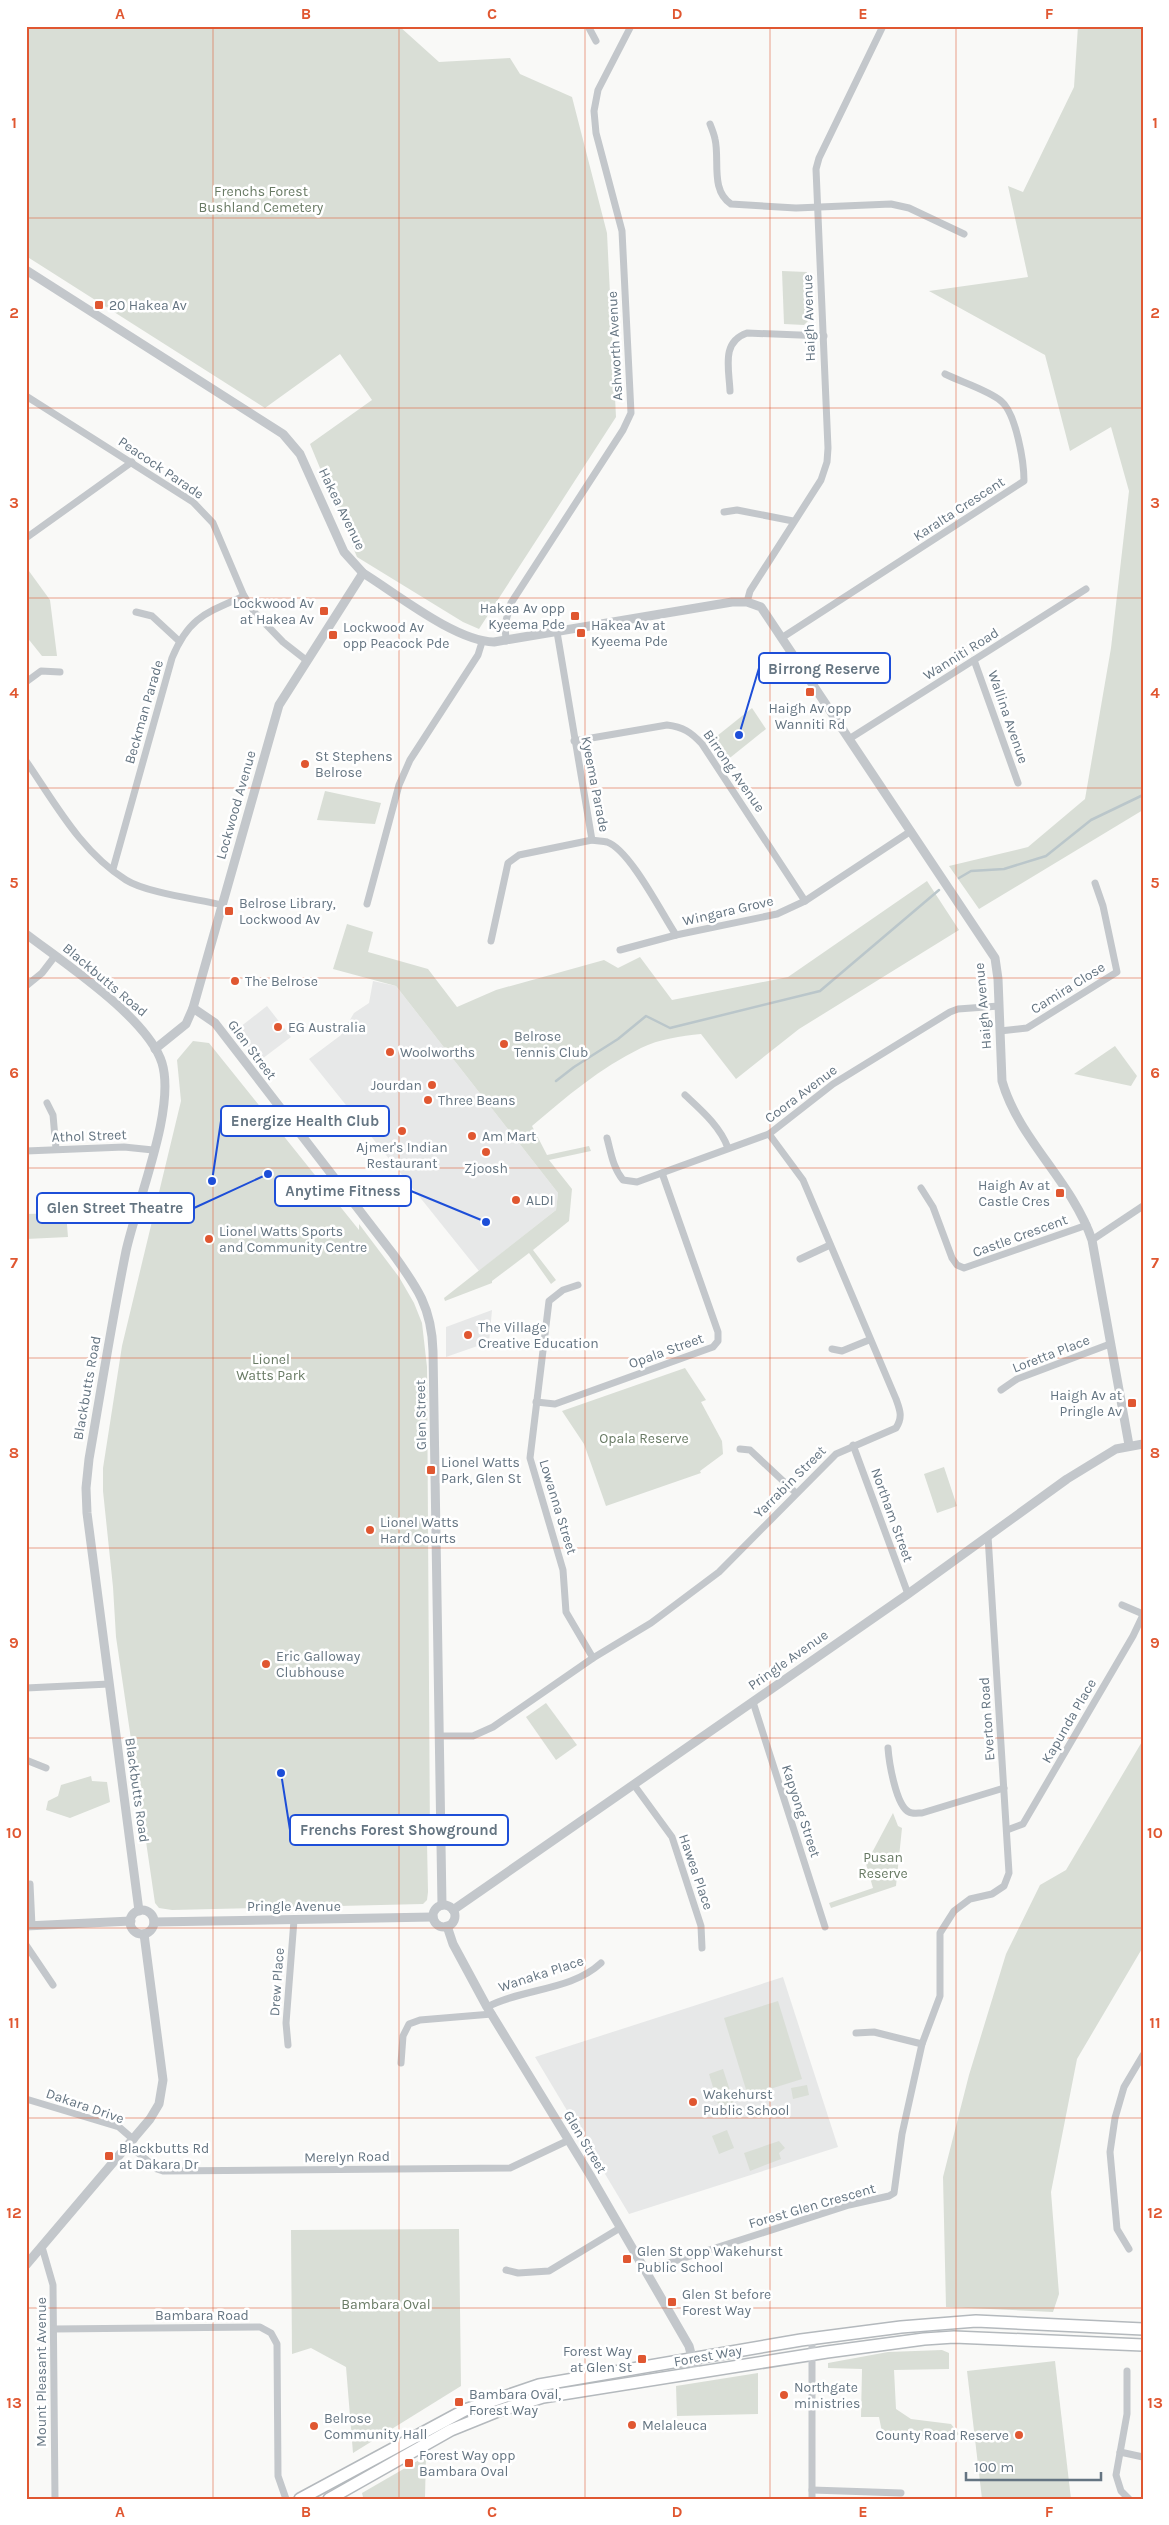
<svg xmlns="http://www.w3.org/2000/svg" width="1169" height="2525" viewBox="0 0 1169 2525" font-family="Karla,sans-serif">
	<rect width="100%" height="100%" fill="#f9f9f7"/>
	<!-- built -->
	<g fill="#e7e8e8">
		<path d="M373 981 396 986 558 1193 556 1210 479 1271 309 1059 341 1035 354 1013 369 1003Z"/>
		<path d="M267 1006 291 1037 258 1062 235 1031Z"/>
		<path d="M492 1310 489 1342 446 1357V1327Z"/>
		<path d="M783 1977 838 2147 629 2214 535 2057Z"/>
	</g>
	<!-- green -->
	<g fill="#d9ded6">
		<path d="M26 26H399L439 62 510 58 520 74 572 97 607 233 616 417 479 629 463 622 357 557 310 444 372 400 340 354 265 408 26 256Z"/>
		<path d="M1078 26H1143V810L979 909 949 866 1028 847 1085 799 1111 648 1129 491 1111 427 1070 451 1045 355 929 291 1028 277 1008 186 1023 192 1074 87Z"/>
		<path d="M782 271 807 272 809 320 804 325 784 324Z"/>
		<path d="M26 567 50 600 57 656H42L26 636Z"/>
		<path d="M752 708 766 729 726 761 712 740Z"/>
		<path d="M325 791 381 803 375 824 317 820Z"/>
		<path d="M927 881 959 930 799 1029 736 1079 701 1034C681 1036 659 1039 641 1048 600 1068 566 1097 532 1126L547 1155 589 1146 591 1151 549 1160 572 1189 569 1221 533 1250 556 1280 551 1284 529 1253 492 1281V1283L445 1301 444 1298 556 1210 558 1193 396 986 333 969 347 924 373 932 368 952 428 969 457 1007 496 990 604 960 618 968 640 957 672 1000 788 977Z"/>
		<path d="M193 1041 209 1043 359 1230V1224L399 1277 414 1303 422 1323 427 1367 430 1843 427 1842 428 1892 427 1900 423 1904 172 1910 159 1908 155 1903 116 1637 113 1587 103 1491V1468L122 1346 181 1101 177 1060Z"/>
		<path d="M1115 1046 1137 1076 1131 1086 1074 1074Z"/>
		<path d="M66 1213 68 1237 26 1239V1214Z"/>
		<path d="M685 1368 706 1400 701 1402 722 1441 723 1454 700 1471 701 1473 606 1506 584 1444 562 1411Z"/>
		<path d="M944 1467 957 1506 937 1513 924 1474Z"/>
		<path d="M546 1703 577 1745 556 1760 526 1717Z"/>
		<path d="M1143 1740V1947L1077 2059 1051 2192 1059 2294 1053 2312 946 2307 943 2177 969 2075 1006 1954 1040 1885 1066 1870Z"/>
		<path d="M91 1776 92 1781 107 1782 110 1802 70 1818 46 1810 48 1801 58 1796 61 1785Z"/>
		<path d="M893 1813 898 1826 902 1828 896 1886 831 1908 829 1903 873 1888 866 1864Z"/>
		<path d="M778 2001 802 2079 748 2096 724 2018Z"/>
		<path d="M723 2069 734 2103 719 2107 709 2074Z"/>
		<path d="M807 2085 809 2095 793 2099 791 2088Z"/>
		<path d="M727 2130 734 2148 719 2154 712 2136Z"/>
		<path d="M779 2141 785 2148 779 2153 781 2159 750 2171 744 2153Z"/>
		<path d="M459 2229 461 2386 353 2453 346 2367 311 2348 292 2354 291 2230Z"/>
		<path d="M942 2350 949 2353V2369L894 2370 896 2409 911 2419 951 2424 959 2434 951 2440 911 2434 883 2437 879 2417H861L862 2369 828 2368V2363L888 2352Z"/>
		<path d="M1055 2361 1071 2499H982L967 2371Z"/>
		<path d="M758 2373V2414L677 2416 676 2386Z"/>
		<path d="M426 2456 425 2497H363L362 2493Z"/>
	</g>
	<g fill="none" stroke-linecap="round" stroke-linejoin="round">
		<!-- stream -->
		<g stroke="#bac6ca" stroke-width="2.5">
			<path d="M959 878 971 871 1004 869 1046 856 1091 820 1143 795"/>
			<path d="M556 1081 574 1067 618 1039 646 1016 670 1028 820 991 939 890"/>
		</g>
		<defs>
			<g id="primary">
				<path d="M300 2499 465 2410 539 2385 801 2340 901 2327 976 2321 1143 2329"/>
				<path d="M329 2499 451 2430 498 2411 543 2397 827 2352 924 2339 954 2337 1143 2345"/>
			</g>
		</defs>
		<!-- primary casing -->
		<use href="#primary" stroke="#b4b9bd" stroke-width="14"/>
		<!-- minor -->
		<g stroke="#c3c7cb" stroke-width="7">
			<path d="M588 26 596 41"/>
			<path d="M710 124C712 129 714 134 715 139 720 160 710 190 731 204L796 208 891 204 909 208 964 234"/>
			<path d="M730 391C729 368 721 342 747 333L824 336"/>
			<path d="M26 396 193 502 213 523 244 596 255 613 283 642 306 660"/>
			<path d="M724 512 737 510 793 521"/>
			<path d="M26 538 132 462"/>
			<path d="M747 602 750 591 821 480 827 462 828 448 816 169 819 158 883 26"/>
			<path d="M136 612 152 616 179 641"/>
			<path d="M557 632 592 840C597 841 603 841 607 842 630 850 662 914 676 935"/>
			<path d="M783 637 1024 481C1024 462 1016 413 1001 401 988 390 961 382 945 374"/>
			<path d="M506 641 505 624 511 603 623 430 631 413 622 231 596 133 594 111 598 90 631 26"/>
			<path d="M974 660 1018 783"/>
			<path d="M26 682 41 671 60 672"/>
			<path d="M849 739 1086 589"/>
			<path d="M574 741 667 725C683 727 691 732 702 744L805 901"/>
			<path d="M26 761C55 803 81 852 126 880 147 893 197 899 222 905"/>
			<path d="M113 869 172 658C189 617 206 613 244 596"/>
			<path d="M367 904 399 785 410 760 478 655 482 642"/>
			<path d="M491 941 508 863 519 855 592 840"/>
			<path d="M620 950 676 935 777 914 805 901 911 831"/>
			<path d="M26 986 42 973 55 956"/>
			<path d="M1000 1031 1027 1028 1117 972 1103 906 1095 883"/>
			<path d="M685 1095C701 1110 720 1126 728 1148"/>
			<path d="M47 1103 53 1115 56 1149"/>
			<path d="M607 1138C611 1153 613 1168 623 1180L637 1182 769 1134 833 1084 950 1012 958 1009 999 1006"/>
			<path d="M26 1151 124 1147 153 1150"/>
			<path d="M921 1188 933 1207 952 1258 957 1265 964 1268 1087 1225"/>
			<path d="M1092 1240 1143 1206"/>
			<path d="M800 1259 830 1245"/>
			<path d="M578 1285 563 1290 549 1301 530 1458 563 1570 566 1612 593 1658"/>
			<path d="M832 1349 842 1351 869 1340"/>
			<path d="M1001 1390 1017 1379 1110 1344"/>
			<path d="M536 1402 555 1404 713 1347 718 1341V1332L662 1173"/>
			<path d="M853 1445 908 1594"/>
			<path d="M740 1449 750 1450 796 1493"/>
			<path d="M1122 1605 1143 1614"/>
			<path d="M26 1688 109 1684"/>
			<path d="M753 1702 825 1927"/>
			<path d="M439 1736H473L493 1727 593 1658 651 1623 719 1572 836 1454 896 1428C903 1417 900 1410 896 1399L803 1180 769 1134"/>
			<path d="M888 1748C889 1762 896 1806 909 1812 912 1814 918 1813 922 1813L1004 1788"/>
			<path d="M26 1760 46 1768"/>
			<path d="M634 1785 672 1837 701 1926 702 1948"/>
			<path d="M1007 1830 1023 1824 1133 1636 1143 1615"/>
			<path d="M30 1884 32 1926"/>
			<path d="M26 1945 53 1985"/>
			<path d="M487 2007C523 1988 571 1991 601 1963"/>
			<path d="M856 2033 874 2032 922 2044"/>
			<path d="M288 2045 286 2023 294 1920"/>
			<path d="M401 2063 403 2036 409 2024 420 2020 492 2014"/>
			<path d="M26 2099 119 2127 134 2140"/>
			<path d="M129 2145 157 2169 163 2171 510 2168 569 2140"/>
			<path d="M42 2247 53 2285 55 2499"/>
			<path d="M1129 2249 1117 2229 1110 2152 1115 2118 1124 2087 1143 2055"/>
			<path d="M506 2270 518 2273 549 2271 620 2228"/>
			<path d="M647 2274 659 2266 678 2260 849 2205 889 2196 894 2193 902 2134 922 2044 940 1996V1933L954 1911 970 1899 992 1894 1004 1886 1009 1873 988 1536"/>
			<path d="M54 2329 260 2327 271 2333 277 2344 278 2476 286 2499"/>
			<path d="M1127 2371V2414L1116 2475 1121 2491 1129 2499"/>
			<path d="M1120 2452 1143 2457"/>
			<path d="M812 2490 901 2493"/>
			<path d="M812 2499V2338"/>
		</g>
		<!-- tertiary -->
		<g stroke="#c3c7cb" stroke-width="9">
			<path d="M26 270 283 434 300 454 344 552 363 573C397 594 455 641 494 642L732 602H747L761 607 995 958 998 979 1002 1081C1019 1140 1072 1181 1092 1240L1129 1445"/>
			<path d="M26 934C64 963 148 1018 162 1063 176 1109 137 1201 126 1251 112 1320 101 1390 89 1459L86 1488 87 1513 139 1911"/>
			<path d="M193 1008 215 1023 393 1254C417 1287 432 1308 433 1351L442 1905"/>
			<path d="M155 1049 186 1024 193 1008 279 705 363 573"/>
			<circle cx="444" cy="1916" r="11"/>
			<path d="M453 1910 908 1594 1067 1479 1116 1449 1143 1444"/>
			<circle cx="142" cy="1922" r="12"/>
			<path d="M154 1922 433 1917"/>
			<path d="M26 1926 131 1921"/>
			<path d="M447 1926 453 1944 487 2007 590 2175 689 2346 696 2373"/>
			<path d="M26 2265 150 2119 159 2104 163 2080 144 1934"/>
		</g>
		<!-- primary -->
		<use href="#primary" stroke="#fff" stroke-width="11"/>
	</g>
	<!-- grid -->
	<path fill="none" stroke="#e05731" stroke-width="1" stroke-opacity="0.55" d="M213 26V2499M399 26V2499M585 26V2499M770 26V2499M956 26V2499M26 218H1143M26 408H1143M26 598H1143M26 788H1143M26 978H1143M26 1168H1143M26 1358H1143M26 1548H1143M26 1738H1143M26 1928H1143M26 2118H1143M26 2308H1143"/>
	<!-- markers -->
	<g fill="#e05731" stroke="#fff" stroke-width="2">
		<rect x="94" y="300" width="10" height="10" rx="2.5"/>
		<rect x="319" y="606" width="10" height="10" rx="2.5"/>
		<rect x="570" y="611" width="10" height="10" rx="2.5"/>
		<rect x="576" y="628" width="10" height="10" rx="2.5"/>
		<rect x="328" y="630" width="10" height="10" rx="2.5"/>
		<rect x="805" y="687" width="10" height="10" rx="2.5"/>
		<circle cx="305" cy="764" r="5"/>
		<rect x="224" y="906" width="10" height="10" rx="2.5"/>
		<circle cx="235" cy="981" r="5"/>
		<circle cx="278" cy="1027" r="5"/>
		<circle cx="504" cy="1044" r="5"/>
		<circle cx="390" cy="1052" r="5"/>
		<circle cx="432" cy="1085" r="5"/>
		<circle cx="428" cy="1100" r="5"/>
		<circle cx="402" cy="1131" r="5"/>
		<circle cx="472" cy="1136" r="5"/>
		<circle cx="486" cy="1152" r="5"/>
		<rect x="1055" y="1188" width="10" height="10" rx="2.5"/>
		<circle cx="516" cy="1200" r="5"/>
		<circle cx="209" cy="1239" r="5"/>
		<circle cx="468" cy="1335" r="5"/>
		<rect x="1127" y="1398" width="10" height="10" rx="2.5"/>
		<rect x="426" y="1465" width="10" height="10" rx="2.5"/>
		<circle cx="370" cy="1530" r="5"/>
		<circle cx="266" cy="1664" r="5"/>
		<circle cx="693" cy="2102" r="5"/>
		<rect x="104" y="2151" width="10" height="10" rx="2.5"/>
		<rect x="622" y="2254" width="10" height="10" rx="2.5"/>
		<rect x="667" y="2297" width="10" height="10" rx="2.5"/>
		<rect x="637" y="2354" width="10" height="10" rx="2.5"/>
		<circle cx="784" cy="2395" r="5"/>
		<rect x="454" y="2397" width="10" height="10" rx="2.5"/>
		<circle cx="632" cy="2425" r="5"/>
		<circle cx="314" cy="2426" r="5"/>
		<circle cx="1019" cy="2435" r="5"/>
		<rect x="404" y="2458" width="10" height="10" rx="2.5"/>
	</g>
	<g text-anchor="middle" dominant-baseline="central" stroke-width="5" stroke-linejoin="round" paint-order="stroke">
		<!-- park labels -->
		<g font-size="14" fill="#687a64" stroke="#fff">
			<text x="261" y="191">Frenchs Forest<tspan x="261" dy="16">Bushland Cemetery</tspan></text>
			<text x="271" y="1359">Lionel<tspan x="271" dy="16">Watts Park</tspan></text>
			<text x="644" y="1438">Opala Reserve</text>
			<text x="883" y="1857">Pusan<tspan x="883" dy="16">Reserve</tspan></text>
			<text x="386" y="2304">Bambara Oval</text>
		</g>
		<!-- poi labels -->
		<g font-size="14" fill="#657582" stroke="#fff" text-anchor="start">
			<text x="109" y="305">20 Hakea Av</text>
			<text x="314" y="603" text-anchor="end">Lockwood Av<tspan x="314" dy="16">at Hakea Av</tspan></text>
			<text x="565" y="608" text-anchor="end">Hakea Av opp<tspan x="565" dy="16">Kyeema Pde</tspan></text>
			<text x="591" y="625">Hakea Av at<tspan x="591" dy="16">Kyeema Pde</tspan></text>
			<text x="343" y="627">Lockwood Av<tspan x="343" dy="16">opp Peacock Pde</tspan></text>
			<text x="810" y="708" text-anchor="middle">Haigh Av opp<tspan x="810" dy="16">Wanniti Rd</tspan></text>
			<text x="315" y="756">St Stephens<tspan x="315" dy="16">Belrose</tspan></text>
			<text x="239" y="903">Belrose Library,<tspan x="239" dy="16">Lockwood Av</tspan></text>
			<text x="245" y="981">The Belrose</text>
			<text x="288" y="1027">EG Australia</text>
			<text x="514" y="1036">Belrose<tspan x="514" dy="16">Tennis Club</tspan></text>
			<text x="400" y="1052">Woolworths</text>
			<text x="422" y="1085" text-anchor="end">Jourdan</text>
			<text x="438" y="1100">Three Beans</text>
			<text x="482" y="1136">Am Mart</text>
			<text x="402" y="1147" text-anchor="middle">Ajmer's Indian<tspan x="402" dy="16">Restaurant</tspan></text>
			<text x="486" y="1168" text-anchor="middle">Zjoosh</text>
			<text x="1050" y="1185" text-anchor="end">Haigh Av at<tspan x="1050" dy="16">Castle Cres</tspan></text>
			<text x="526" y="1200">ALDI</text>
			<text x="219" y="1231">Lionel Watts Sports<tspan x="219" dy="16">and Community Centre</tspan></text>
			<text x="478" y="1327">The Village<tspan x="478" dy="16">Creative Education</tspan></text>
			<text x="1122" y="1395" text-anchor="end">Haigh Av at<tspan x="1122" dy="16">Pringle Av</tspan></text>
			<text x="441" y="1462">Lionel Watts<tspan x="441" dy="16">Park, Glen St</tspan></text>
			<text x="380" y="1522">Lionel Watts<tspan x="380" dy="16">Hard Courts</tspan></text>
			<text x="276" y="1656">Eric Galloway<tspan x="276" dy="16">Clubhouse</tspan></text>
			<text x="703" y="2094">Wakehurst<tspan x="703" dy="16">Public School</tspan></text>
			<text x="119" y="2148">Blackbutts Rd<tspan x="119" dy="16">at Dakara Dr</tspan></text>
			<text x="637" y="2251">Glen St opp Wakehurst<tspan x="637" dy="16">Public School</tspan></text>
			<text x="682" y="2294">Glen St before<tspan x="682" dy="16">Forest Way</tspan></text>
			<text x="632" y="2351" text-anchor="end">Forest Way<tspan x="632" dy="16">at Glen St</tspan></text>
			<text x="794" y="2387">Northgate<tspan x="794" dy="16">ministries</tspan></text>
			<text x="469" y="2394">Bambara Oval,<tspan x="469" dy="16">Forest Way</tspan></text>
			<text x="324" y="2418">Belrose<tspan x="324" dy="16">Community Hall</tspan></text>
			<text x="642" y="2425">Melaleuca</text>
			<text x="1009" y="2435" text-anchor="end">County Road Reserve</text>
			<text x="419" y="2455">Forest Way opp<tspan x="419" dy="16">Bambara Oval</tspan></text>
		</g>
		<!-- street labels -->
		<g font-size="14" fill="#657582" stroke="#fff">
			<text transform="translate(809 318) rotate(-92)">Haigh Avenue</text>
			<text transform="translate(615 346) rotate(-93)">Ashworth Avenue</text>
			<text transform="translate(161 468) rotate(34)">Peacock Parade</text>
			<text transform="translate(342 509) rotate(64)">Hakea Avenue</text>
			<text transform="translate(959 509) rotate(-33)">Karalta Crescent</text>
			<text transform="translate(961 654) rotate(-32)">Wanniti Road</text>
			<text transform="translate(144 712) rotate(-74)">Beckman Parade</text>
			<text transform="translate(1008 717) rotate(71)">Wallina Avenue</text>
			<text transform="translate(734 771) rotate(55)">Birrong Avenue</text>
			<text transform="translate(595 784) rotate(79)">Kyeema Parade</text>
			<text transform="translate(236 805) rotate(-74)">Lockwood Avenue</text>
			<text transform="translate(728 911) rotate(-13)">Wingara Grove</text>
			<text transform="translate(105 980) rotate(40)">Blackbutts Road</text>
			<text transform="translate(1068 988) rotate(-32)">Camira Close</text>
			<text transform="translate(983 1006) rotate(-95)">Haigh Avenue</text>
			<text transform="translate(252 1050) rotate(53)">Glen Street</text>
			<text transform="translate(801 1094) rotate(-37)">Coora Avenue</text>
			<text transform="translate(89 1136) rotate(-2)">Athol Street</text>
			<text transform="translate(1020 1236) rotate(-20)">Castle Crescent</text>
			<text transform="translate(666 1351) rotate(-20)">Opala Street</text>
			<text transform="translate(1051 1354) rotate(-21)">Loretta Place</text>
			<text transform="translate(87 1388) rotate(-80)">Blackbutts Road</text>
			<text transform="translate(421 1415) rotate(-91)">Glen Street</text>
			<text transform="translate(790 1482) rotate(-45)">Yarrabin Street</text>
			<text transform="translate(558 1507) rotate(73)">Lowanna Street</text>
			<text transform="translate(892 1515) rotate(70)">Northam Street</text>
			<text transform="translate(788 1660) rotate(-35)">Pringle Avenue</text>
			<text transform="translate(987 1719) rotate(-94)">Everton Road</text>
			<text transform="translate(1069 1721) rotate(-60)">Kapunda Place</text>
			<text transform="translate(137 1790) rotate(82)">Blackbutts Road</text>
			<text transform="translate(801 1811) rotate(72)">Kapyong Street</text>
			<text transform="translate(696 1872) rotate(71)">Hawea Place</text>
			<text x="294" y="1906">Pringle Avenue</text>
			<text transform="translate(541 1974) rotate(-18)">Wanaka Place</text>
			<text transform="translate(277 1982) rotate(-86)">Drew Place</text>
			<text transform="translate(85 2106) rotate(19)">Dakara Drive</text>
			<text transform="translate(585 2142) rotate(59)">Glen Street</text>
			<text transform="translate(347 2157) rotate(-1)">Merelyn Road</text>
			<text transform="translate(812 2206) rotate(-16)">Forest Glen Crescent</text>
			<text x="202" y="2315">Bambara Road</text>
			<text transform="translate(708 2356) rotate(-10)">Forest Way</text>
			<text transform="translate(41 2372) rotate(-90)">Mount Pleasant Avenue</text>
		</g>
	</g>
	<!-- callouts -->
	<path fill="none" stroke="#1d4ed8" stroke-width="2" d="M739 735L759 668M212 1181L221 1121M486 1222L411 1191M268 1174L194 1208M281 1773L290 1830"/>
	<g fill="#1d4ed8" stroke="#fff" stroke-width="2">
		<circle cx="739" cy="735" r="5"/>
		<circle cx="212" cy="1181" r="5"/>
		<circle cx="486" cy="1222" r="5"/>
		<circle cx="268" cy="1174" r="5"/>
		<circle cx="281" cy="1773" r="5"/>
	</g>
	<g fill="#fff" stroke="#1d4ed8" stroke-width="2">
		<rect x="759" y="653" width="131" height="30" rx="5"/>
		<rect x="221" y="1106" width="168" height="30" rx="5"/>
		<rect x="275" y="1176" width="136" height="30" rx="5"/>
		<rect x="37" y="1193" width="157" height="30" rx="5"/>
		<rect x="290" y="1815" width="218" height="30" rx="5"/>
	</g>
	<g font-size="15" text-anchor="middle" font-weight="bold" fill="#657582">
		<text x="824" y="674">Birrong Reserve</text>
		<text x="305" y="1126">Energize Health Club</text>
		<text x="343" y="1196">Anytime Fitness</text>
		<text x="115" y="1213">Glen Street Theatre</text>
		<text x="399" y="1835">Frenchs Forest Showground</text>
	</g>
	<!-- border -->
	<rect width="1169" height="2525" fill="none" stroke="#ffffff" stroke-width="55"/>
	<!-- scale -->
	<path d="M966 2472v8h135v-8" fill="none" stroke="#657582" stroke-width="2.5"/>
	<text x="974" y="2472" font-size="15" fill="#657582" stroke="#ffffff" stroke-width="4" paint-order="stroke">100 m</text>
	<rect x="28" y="28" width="1114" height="2470" fill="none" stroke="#e05731" stroke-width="2"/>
	<g font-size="16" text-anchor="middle" font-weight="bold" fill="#e05731">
		<text x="120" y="19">A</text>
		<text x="306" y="19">B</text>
		<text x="492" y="19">C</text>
		<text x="677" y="19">D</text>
		<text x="863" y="19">E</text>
		<text x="1049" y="19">F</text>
		<text x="14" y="128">1</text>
		<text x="1155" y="128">1</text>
		<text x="14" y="318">2</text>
		<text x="1155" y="318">2</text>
		<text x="14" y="508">3</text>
		<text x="1155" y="508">3</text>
		<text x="14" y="698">4</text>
		<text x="1155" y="698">4</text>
		<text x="14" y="888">5</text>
		<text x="1155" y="888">5</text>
		<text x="14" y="1078">6</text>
		<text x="1155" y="1078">6</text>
		<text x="14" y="1268">7</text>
		<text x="1155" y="1268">7</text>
		<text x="14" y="1458">8</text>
		<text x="1155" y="1458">8</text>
		<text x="14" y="1648">9</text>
		<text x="1155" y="1648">9</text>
		<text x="14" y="1838">10</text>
		<text x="1155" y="1838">10</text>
		<text x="14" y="2028">11</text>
		<text x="1155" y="2028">11</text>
		<text x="14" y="2218">12</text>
		<text x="1155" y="2218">12</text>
		<text x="14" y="2408">13</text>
		<text x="1155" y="2408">13</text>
		<text x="120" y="2517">A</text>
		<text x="306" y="2517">B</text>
		<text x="492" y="2517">C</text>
		<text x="677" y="2517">D</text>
		<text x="863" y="2517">E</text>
		<text x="1049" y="2517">F</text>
	</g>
</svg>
